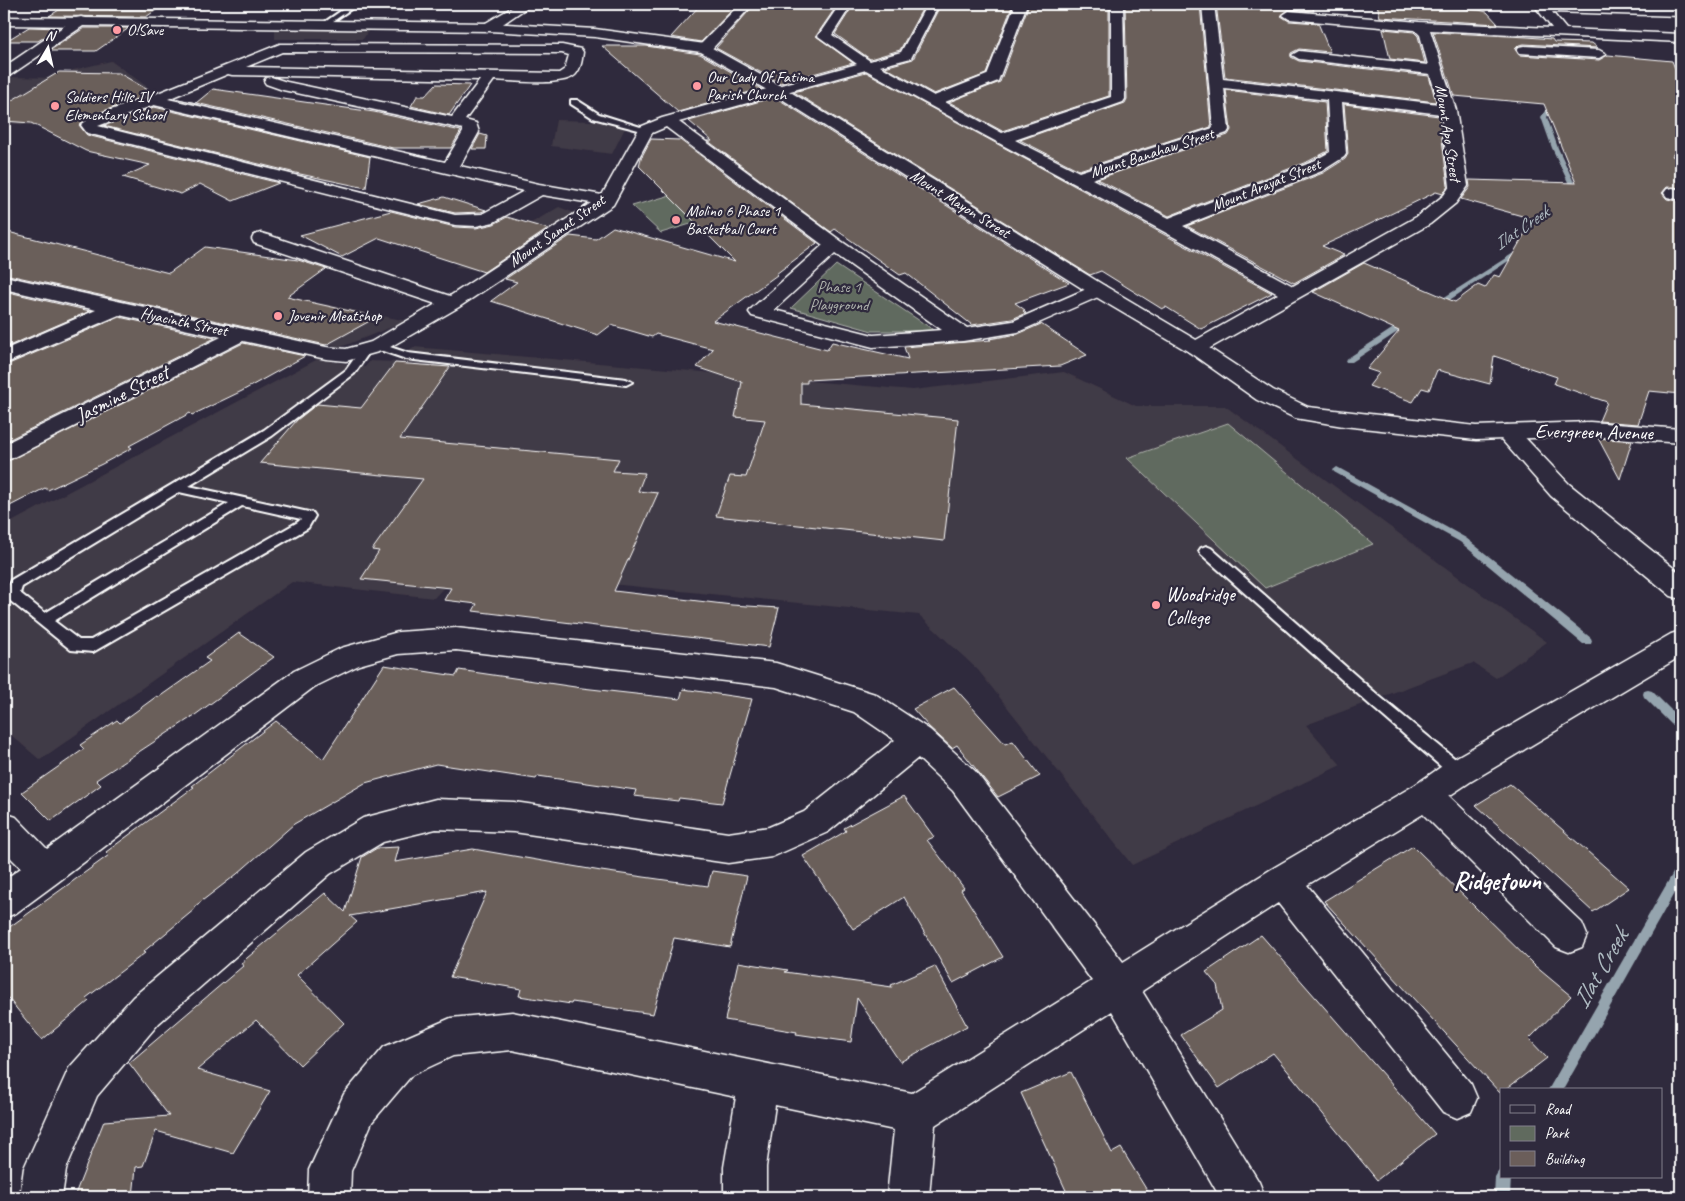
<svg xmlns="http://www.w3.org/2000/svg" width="1685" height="1201" viewBox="0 0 1685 1201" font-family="Caveat,sans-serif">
	<rect width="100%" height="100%" fill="#2f2a3d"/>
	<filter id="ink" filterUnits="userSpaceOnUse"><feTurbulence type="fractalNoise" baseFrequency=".02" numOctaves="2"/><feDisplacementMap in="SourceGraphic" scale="10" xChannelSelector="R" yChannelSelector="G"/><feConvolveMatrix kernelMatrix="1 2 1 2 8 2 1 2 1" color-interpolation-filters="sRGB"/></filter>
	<g filter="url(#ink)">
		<!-- built -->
		<g fill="#413a46">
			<path d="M275 27 369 30 363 39H275Z"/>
			<path d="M111 61 149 88 55 127 4 123V77L61 78 73 70Z"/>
			<path d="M556 120 628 122 612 154 551 146Z"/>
			<path d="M559 207 580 215 485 270 453 268Z"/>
			<path d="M279 295 407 321 341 347 234 324Z"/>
			<path d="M413 347 913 390 1064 372 1136 406H1225L1547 642 1496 678 1473 663 1306 725 1341 765 1132 865 978 670 919 615 461 569 434 598 292 582 40 760 4 729V526L318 359 365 367 370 361 401 362Z"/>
		</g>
		<!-- green -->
		<g fill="#606a5e" stroke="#b0b4ae">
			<path d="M721 181 753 205 661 233 632 206Z"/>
			<path d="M836 265 935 331H872L791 308Z"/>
			<path d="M1228 423 1373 544 1265 588 1127 458Z"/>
		</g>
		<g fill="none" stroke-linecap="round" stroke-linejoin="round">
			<!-- stream -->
			<g fill="#95a4ae" fill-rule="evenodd">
				<path d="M1554 99 1557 101 1547 117 1558 148 1580 195 1577 197 1574 195 1552 148 1541 117 1552 100Z"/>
				<path d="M1523 247 1526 249 1525 250 1439 307 1432 305Z"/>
				<path d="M1404 321H1410L1411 323 1352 362H1346L1345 360Z"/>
				<path d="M1337 467 1466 538 1591 638 1592 641 1591 644H1583L1460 542 1334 472 1333 470Z"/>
				<path d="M1648 690 1652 691 1681 720V732L1677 730 1644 697 1643 694 1644 691Z"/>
				<path d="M1681 864V881L1563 1090H1548L1677 866Z"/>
				<path d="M1501 1170V1177H1511L1510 1197H1494L1495 1177 1498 1172Z"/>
			</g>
		</g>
		<!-- building -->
		<g fill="#6b5e5a" stroke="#fff">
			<path d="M701 4H738L701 42 671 37Z"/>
			<path d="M755 4H838L816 36 853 63 780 83 716 48Z"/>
			<path d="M854 4H925L900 50 870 59 835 34Z"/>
			<path d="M941 4H1013L986 74 934 94 885 67 913 59Z"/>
			<path d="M1029 4H1109V96L1002 131 949 102 1000 82Z"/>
			<path d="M1125 4H1200L1211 127 1079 170 1020 140 1125 103 1127 99Z"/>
			<path d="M1216 4H1311L1314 11 1289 9 1281 16 1289 21 1318 23 1330 52 1299 49 1291 53V57L1299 61 1429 76 1436 102 1225 77Z"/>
			<path d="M1377 4H1404L1479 10 1487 12 1498 24 1380 17Z"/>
			<path d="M59 10H156L146 17 49 16Z"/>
			<path d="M29 27 59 28 38 41H6Z"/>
			<path d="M84 28H129L96 51H49Z"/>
			<path d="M1383 29 1414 32 1418 36 1425 63 1390 59Z"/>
			<path d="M1433 32 1527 37 1552 39 1554 42 1592 43 1598 48 1524 44 1519 45 1515 49 1519 55 1599 60 1608 55 1672 61 1681 83V142L1672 156 1681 159V188L1667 187 1662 193 1667 199 1681 202V394L1649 391 1638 424 1599 421 1607 402 1554 384 1557 377 1494 356 1490 384 1437 370 1429 390 1422 388 1413 402 1369 386 1379 373 1367 369 1399 331 1313 292 1364 263 1455 302 1478 285 1485 288 1494 275 1500 277 1533 219 1461 199 1470 187 1469 180 1576 183 1544 104 1454 96Z"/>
			<path d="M602 46H646L700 54 761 89 678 112Z"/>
			<path d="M59 72 119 73 153 93 90 116 79 125 87 135 279 183 233 201 200 184 181 194 123 177 150 165 86 151 31 123 4 121V105Z"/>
			<path d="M866 72 968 128 1272 293 1201 329 1166 307 1162 309 1101 271 1090 275 794 92Z"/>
			<path d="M436 84 470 85 449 115 411 106 417 96H425Z"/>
			<path d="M213 89 374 112 461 131 451 148H393L174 98 196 103Z"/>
			<path d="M1226 90 1325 102 1328 151 1309 161 1169 216 1097 179 1228 135 1231 130Z"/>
			<path d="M775 97 1069 283 1015 303 1025 310 1023 311 1026 313 1012 319 972 325 906 273 900 275 835 229 831 232 708 141H712L689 121Z"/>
			<path d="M1344 104 1439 116 1448 186 1443 194 1436 192 1364 227 1322 246 1344 255 1294 283 1187 226 1323 173 1345 159 1348 154Z"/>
			<path d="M154 107 370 157 366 188 300 174 104 126Z"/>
			<path d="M480 134 487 136 486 149H472Z"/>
			<path d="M651 139 680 140 817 243 776 274 777 275 713 321 827 350 832 342 908 359 904 347 991 340 989 339 1018 334 1041 324 1087 355 1060 366 807 380V383H801V404L958 419 944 541 716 516 730 476 746 477 765 420 735 417 742 382 697 367 713 349 656 334 652 337 611 325 598 335 491 301 517 282 505 279 570 236 596 239 613 227 735 262 639 166 641 158Z"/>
			<path d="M444 197 486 210 481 212 455 213 418 204Z"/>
			<path d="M391 211 455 227 476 228 494 224 507 217 548 229 484 272 379 238 342 257 300 235Z"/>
			<path d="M4 231 169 273 205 247 298 260 326 269 287 297 377 317 326 345 4 274Z"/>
			<path d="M4 291 90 311 4 348Z"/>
			<path d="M119 317 215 338 4 442V366Z"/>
			<path d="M243 343 305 356 242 391 192 415 190 413 129 446 132 448 102 464 48 490 45 488 4 509V463Z"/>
			<path d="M395 363 450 367 400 439 619 459 613 471 645 473 638 491 658 493 614 591 732 605 779 608 769 647 473 611 477 604 444 600 451 588 361 579 379 551 372 550 423 479 260 463 297 420 317 404 361 408Z"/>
			<path d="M1598 438 1632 441 1620 479Z"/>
			<path d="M239 633 274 657 195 715 96 780 101 785 51 821 22 792 84 749 80 745 117 720 120 723 157 696 159 697 210 661 205 658Z"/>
			<path d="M384 665 456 676 459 670 582 688 680 699 683 689 752 699 722 803 679 798 678 801 634 796 636 790 538 776 536 779 436 764 365 783 294 824 237 874 194 907 195 909 143 952 145 953 86 998 89 1001 42 1040 4 993V931L109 855 106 852 194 787 192 786 276 721 323 759Z"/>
			<path d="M954 687 1005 744 1013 741 1040 776 998 797 957 745 952 748 928 726 913 709Z"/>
			<path d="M1510 784 1579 844 1629 888 1593 912 1476 805Z"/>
			<path d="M904 796 934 837 927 840 964 888 961 890 1003 957 953 983 904 897 853 929 803 856 846 831 844 828Z"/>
			<path d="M1413 846 1535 966 1571 996 1529 1039 1547 1058 1505 1090H1501L1500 1093 1324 901Z"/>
			<path d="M399 847 395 862 473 849 601 871 708 886 712 871 747 876 730 947 674 938 653 1014 572 1002 571 1004 519 996 521 989 450 977 487 892 350 916 357 922 297 975 344 1023 300 1065 256 1020 197 1070 270 1091 233 1153 156 1131 143 1166 136 1167 133 1197H74L104 1121 169 1116 129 1063 243 966 241 963 325 893 345 912 362 857 377 848Z"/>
			<path d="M1261 935 1435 1134 1377 1180 1273 1053 1219 1088 1181 1035 1222 1010 1217 985 1206 972Z"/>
			<path d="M738 962 788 970 785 972 892 987 891 985 935 966 967 1026 900 1062 857 998 851 1042 796 1034 797 1032 725 1020Z"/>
			<path d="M1071 1072 1112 1153 1121 1148 1151 1197H1069L1021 1093Z"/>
		</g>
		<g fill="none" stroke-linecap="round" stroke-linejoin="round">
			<defs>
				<g id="lane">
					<path d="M351 4H358L326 26H322V24Z"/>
					<path d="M571 100H577L599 114 650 130 646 132 593 118 571 104Z"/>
					<path d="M378 343 408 353 626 379 632 382 626 385 406 359 374 348 373 346Z"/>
					<path d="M365 348 370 351 354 374 272 436 189 486 313 513 315 516 308 528 93 652 71 650 8 599 6 595 11 580 264 430 346 370 361 349ZM179 492 229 503 45 613 20 593 22 587ZM242 506 301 519 298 522 91 640H79L54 621Z"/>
					<path d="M1206 546 1211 548 1379 696 1465 767 1467 772 1465 777 1459 779 1453 777 1369 704 1201 554 1199 551 1201 548Z"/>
				</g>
				<g id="street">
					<path d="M518 4H532L494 30H484L482 27 484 24Z"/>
					<path d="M740 4H753L710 51H700L698 48 700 45Z"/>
					<path d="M840 4H852L832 35 870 61 901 52 927 4H939L911 58 880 66 934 96 987 75 1015 4H1027L998 81 945 102 1002 133 1111 97V4H1123L1125 99 1123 102 1015 140 1079 172 1213 128 1202 4H1214L1223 79 1439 104 1430 74 1299 59 1292 55 1299 51 1428 65 1420 35 1415 30 1289 19 1283 15 1289 11 1419 22 1552 28 1537 9 1540 5 1681 8V16L1552 12 1566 29 1681 34V42L1430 30 1456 110 1468 186 1456 203 1430 224 1203 352 1196 354 1189 352 1185 348 1189 344 1278 294C1141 218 1003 147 866 70L679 122 841 241 967 328 1013 321 1098 284 1105 286 1108 290 1105 294 1018 332 963 341 873 347 752 316 749 312 752 308 823 245 666 127 652 133 613 205 459 307 385 350 346 361 326 359 243 341 12 458 4 461V444L221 337 119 315 4 364V350L96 310 4 289V276L326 347 346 349 371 342 436 304 254 243 252 239 254 235 261 233 268 235 450 296 591 203 542 195 494 222 476 226 455 225 87 133 81 125 91 117 148 97 280 44 562 45 581 49 583 52C582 60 581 68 576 74 565 87 511 81 494 80L465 120 476 123 479 132 460 166 539 184 602 195 640 127 662 118 857 64 818 36ZM282 52 562 53 569 55 565 69 559 73 246 67ZM228 74 232 75 480 80 452 117 287 82 271 77 266 78 264 81 266 84 283 90 463 129V132L445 162 168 99ZM1224 88 1327 100 1330 152 1310 163 1169 218 1092 179 1227 133 1229 130ZM1342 102 1441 114 1450 186 1444 195 1418 216 1293 286 1183 226 1322 171 1344 157 1346 154ZM154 105 524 191 482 214 455 215 98 126ZM835 254 942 330 873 335 774 310Z"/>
					<path d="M81 17 86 18 87 21 86 24 9 76 4 77V67L76 18Z"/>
					<path d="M1524 46 1599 50 1606 54 1599 58 1519 53 1517 50 1519 47Z"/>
					<path d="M1673 188 1681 190V200L1667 197 1664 193 1667 189Z"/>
					<path d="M1507 425 1515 427 1569 484 1681 574V599L1671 596 1551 496 1495 432 1499 427Z"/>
					<path d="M456 628 776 663 875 694 930 730 975 771 1123 962 1270 870 1415 785 1448 762 1671 634 1681 631V656L1470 782 1449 796 1582 923 1587 935 1582 947 1569 952 1556 947 1423 814 1307 885 1471 1084 1477 1098 1471 1112 1457 1118 1443 1112 1278 903 1142 991 1259 1182 1265 1197H1220L1112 1011 935 1125 929 1197H887L894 1130 775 1105 766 1167V1197H724V1167L736 1097 512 1050 453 1056 412 1075 372 1122 351 1171 350 1197H308L309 1170 344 1094 384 1047 451 1018 512 1012 912 1093 1092 981 953 791 918 758 828 832 772 857 728 863 514 832 436 829 383 842 330 874 159 1023 97 1096 66 1169 62 1197H20L24 1168 69 1068 133 997 306 852 363 818 436 799 514 802 728 833 769 827 804 812 895 740 854 712 776 687 456 650 398 654 359 665 314 687 58 882 16 913 4 918V880L21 868 4 851V813L16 817 47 849 294 671 341 648 398 632Z"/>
				</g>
				<path id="secondary" d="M4 17 489 23 595 29 705 44 784 88 1105 286 1203 344 1273 390 1308 407 1476 426 1590 422 1681 429V443L1590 436 1476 440 1343 426 1295 418 1257 400 1189 352 1091 294 774 94 701 52 595 37 489 31 4 25Z"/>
			</defs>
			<!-- lane casing -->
			<use href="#lane" stroke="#fff" stroke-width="4"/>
			<!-- street casing -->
			<use href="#street" stroke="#fff" stroke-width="3"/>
			<!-- secondary casing -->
			<use href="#secondary" stroke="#fff" stroke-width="3"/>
			<!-- lane -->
			<use href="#lane" fill="#2f2a3d" fill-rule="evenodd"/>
			<!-- street -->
			<use href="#street" fill="#2f2a3d" fill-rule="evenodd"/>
			<!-- secondary -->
			<use href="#secondary" fill="#2f2a3d" fill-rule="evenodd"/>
		</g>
	</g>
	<!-- markers -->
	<g fill="#ff9aa2" stroke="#2f2a3d" stroke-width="2">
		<circle cx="117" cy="30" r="5"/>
		<circle cx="697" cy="86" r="5"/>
		<circle cx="55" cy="106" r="5"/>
		<circle cx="676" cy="220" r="5"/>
		<circle cx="278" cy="316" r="5"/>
		<circle cx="1156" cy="605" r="5"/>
	</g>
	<g text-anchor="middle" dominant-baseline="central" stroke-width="4.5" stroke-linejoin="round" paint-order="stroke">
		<!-- far-poi labels -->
		<g font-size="16" fill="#fff" stroke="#2f2a3d" text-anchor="start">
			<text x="127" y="30">O!Save</text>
			<text x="707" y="77">Our Lady Of Fatima<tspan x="707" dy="18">Parish Church</tspan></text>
			<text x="65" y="97">Soldiers Hills IV<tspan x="65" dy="18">Elementary School</tspan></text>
			<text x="686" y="211">Molino 6 Phase 1<tspan x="686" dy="18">Basketball Court</tspan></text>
			<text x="288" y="316">Jovenir Meatshop</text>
		</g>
		<!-- far-street labels -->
		<g font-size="16" fill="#fff" stroke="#2f2a3d">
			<text transform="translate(1448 133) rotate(81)">Mount Apo Street</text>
			<text transform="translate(1152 153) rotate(-18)">Mount Banahaw Street</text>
			<text transform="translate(1266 185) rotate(-22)">Mount Arayat Street</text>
			<text transform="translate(960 204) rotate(32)">Mount Mayon Street</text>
			<text transform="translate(557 231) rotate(-35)">Mount Samat Street</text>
			<text transform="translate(184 322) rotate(12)">Hyacinth Street</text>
		</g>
		<!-- far-park labels -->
		<g font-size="16" fill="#b0b4ae" stroke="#2f2a3d">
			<text x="839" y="287">Phase 1<tspan x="839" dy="18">Playground</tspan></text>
		</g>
		<!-- far-water labels -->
		<g font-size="18" font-style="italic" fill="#afbbc2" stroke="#2f2a3d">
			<text transform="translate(1521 228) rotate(-35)">Ilat Creek</text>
		</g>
		<!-- street labels -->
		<g font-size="20" fill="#fff" stroke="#2f2a3d">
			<text transform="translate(122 394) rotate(-27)">Jasmine Street</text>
			<text transform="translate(1594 432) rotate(1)">Evergreen Avenue</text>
		</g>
		<!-- poi labels -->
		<g font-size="20" fill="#fff" stroke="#2f2a3d" text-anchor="start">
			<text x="1166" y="594">Woodridge<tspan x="1166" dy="23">College</tspan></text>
		</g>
		<!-- near-neighbourhood labels -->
		<g font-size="25" font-weight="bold" fill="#fff" stroke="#2f2a3d">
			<text x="1497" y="881">Ridgetown</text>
		</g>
		<!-- near-water labels -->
		<g font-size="25" font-style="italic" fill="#afbbc2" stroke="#2f2a3d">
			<text transform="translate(1600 969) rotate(-60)">Ilat Creek</text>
		</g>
	</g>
	<!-- margin -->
	<rect width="1685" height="1201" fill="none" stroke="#2f2a3d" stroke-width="20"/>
	<rect x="10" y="10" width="1665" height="1181" fill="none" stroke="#fff" stroke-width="2" filter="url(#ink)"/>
	<!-- legend -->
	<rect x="1500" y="1088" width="162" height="90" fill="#2f2a3d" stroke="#827f8b"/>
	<rect x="1510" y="1105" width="25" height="8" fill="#2f2a3d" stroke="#827f8b"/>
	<text x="1545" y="1114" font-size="15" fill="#ffffff">Road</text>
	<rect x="1510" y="1126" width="25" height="15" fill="#606a5e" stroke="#827f8b"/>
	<text x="1545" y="1138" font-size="15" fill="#ffffff">Park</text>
	<rect x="1510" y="1151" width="25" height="15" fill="#6b5e5a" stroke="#827f8b"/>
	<text x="1545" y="1164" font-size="15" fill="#ffffff">Building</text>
	<!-- north arrow -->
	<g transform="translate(48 48) rotate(9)" stroke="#2f2a3d" stroke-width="4" paint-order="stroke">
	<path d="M0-4L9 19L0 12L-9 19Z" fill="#ffffff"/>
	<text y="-8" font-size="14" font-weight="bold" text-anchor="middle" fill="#ffffff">N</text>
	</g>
</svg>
